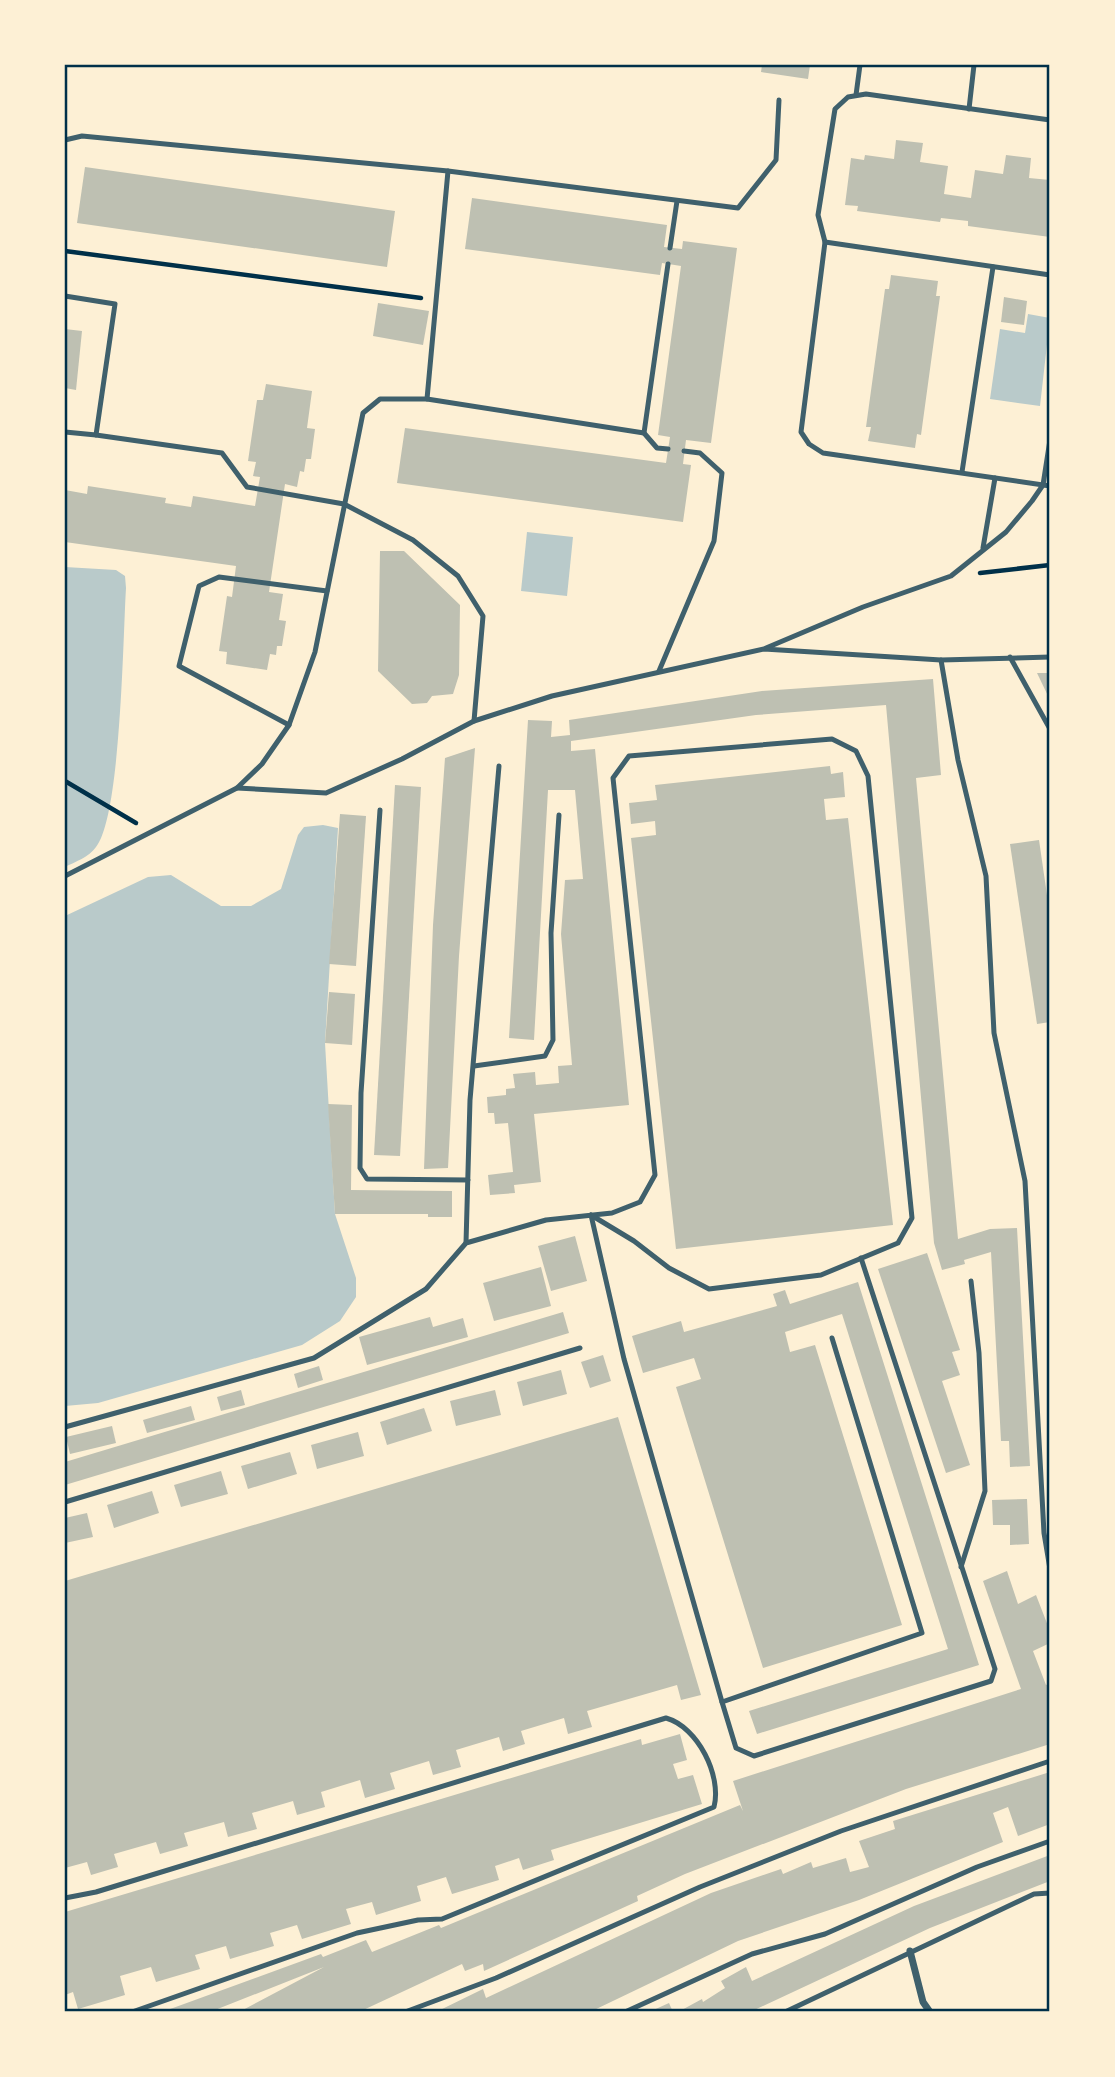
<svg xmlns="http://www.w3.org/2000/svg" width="1115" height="2077" viewBox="0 0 1115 2077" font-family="Inter,sans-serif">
	<rect width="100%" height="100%" fill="#fdf0d5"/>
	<!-- green -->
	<g fill="#b9caca">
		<path d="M1028 314 1050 318 1040 406 990 399 1000 329 1025 333Z"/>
		<path d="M527 532 573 537 567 596 521 591Z"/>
		<path d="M65 567 116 570 125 576 126 588C123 636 121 816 96 847 89 857 75 862 65 867Z"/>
		<path d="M323 825 338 828 325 1043 335 1214 356 1278V1297L340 1321 302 1345 98 1403 65 1406V916L148 877 171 875 221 906H251L281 889 298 835 304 827Z"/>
	</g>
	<!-- building -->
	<g fill="#bec0b2">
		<path d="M762 65H810L808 79 761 72Z"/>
		<path d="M896 140 923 143 920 162 948 166 944 194 971 198 975 170 1003 174 1006 155 1031 158 1029 178 1050 180V237L968 226V221L941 218 940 222 857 211 858 206 845 205 851 158 864 160 865 155 894 159Z"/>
		<path d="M85 167 395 211 387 267 77 223Z"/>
		<path d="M472 198 667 225 664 247 682 249 683 241 737 248 711 443 686 440 683 464 691 465 683 522 397 483 405 428 666 463 670 437 658 435 681 266 662 263 660 275 465 249Z"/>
		<path d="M891 275 938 281 936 296H940L921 435 917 434 915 448 868 441 871 427H866L885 289H889Z"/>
		<path d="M1004 297 1027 301 1024 325 1001 322Z"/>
		<path d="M378 303 429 311 423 345 373 336Z"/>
		<path d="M65 329 82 331 76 390 65 388Z"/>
		<path d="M266 384 312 391 307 428 315 429 311 459H306L304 472 300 471 297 487 285 484 269 592 283 594 279 620 286 621 282 646H277L276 655 270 654 267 670 226 664 227 652 219 651 227 596 232 597 236 566 65 542V490L87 494 88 486 166 498 165 503 191 507 193 496 255 506 260 477 253 476 256 462 248 461 257 400H263Z"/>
		<path d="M380 551H404L460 605 459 675 453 694 432 696 427 703 412 704 378 671Z"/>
		<path d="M1037 673H1050V700Z"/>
		<path d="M933 679 941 775 916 778 958 1239 990 1229 1017 1228 1030 1466 1010 1467 1009 1441H1001L991 1252 964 1260 965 1264 942 1270 934 1243 886 705 756 715 571 741V751L595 749 629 1105 534 1114 541 1182 514 1185 515 1193 490 1195 488 1175 513 1172 508 1123 495 1124 494 1113H488L487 1097 506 1095V1089L515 1088 513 1074 535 1072 536 1085 559 1083 558 1066 572 1065 561 934 565 880 583 879 575 790H548L534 1040 509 1038 528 720 552 721 551 737 570 735 569 720 762 691Z"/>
		<path d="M475 748 459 956 448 1168 424 1169 433 925 445 758Z"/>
		<path d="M830 766 831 774 843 772 845 797 824 799 826 820 848 818 893 1225 676 1249 631 838 656 835 655 821 631 824 629 803 657 800 655 785Z"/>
		<path d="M395 785 421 787 400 1156 374 1155Z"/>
		<path d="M340 814 366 816 356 966 329 964Z"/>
		<path d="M1039 840 1050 916V1022L1037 1024 1010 844Z"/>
		<path d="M329 992 355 994 352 1045 325 1043Z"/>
		<path d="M328 1104 352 1105 351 1190 452 1191V1217H428V1214H335Z"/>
		<path d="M575 1236 587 1281 551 1291 538 1246Z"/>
		<path d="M927 1253 960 1350 952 1352 960 1375 942 1381 970 1465 946 1473 878 1269Z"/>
		<path d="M541 1267 551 1306 494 1321 483 1283Z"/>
		<path d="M858 1282 979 1665 757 1734 749 1711 948 1649 842 1314 785 1332 790 1352 815 1345 902 1625 763 1668 676 1387 701 1379 694 1358 643 1373 632 1336 681 1321 684 1332 777 1306 773 1294 785 1290 790 1304Z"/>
		<path d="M563 1312 569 1333 65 1485V1462Z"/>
		<path d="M430 1317 433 1327 463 1318 468 1337 367 1365 359 1337Z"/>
		<path d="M603 1355 611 1381 590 1388 581 1362Z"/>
		<path d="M319 1366 323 1380 298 1388 294 1374Z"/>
		<path d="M561 1370 567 1394 523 1406 517 1382Z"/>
		<path d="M241 1390 245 1405 221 1411 217 1397Z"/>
		<path d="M495 1390 501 1415 456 1426 450 1401Z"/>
		<path d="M191 1406 195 1420 147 1433 143 1420Z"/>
		<path d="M424 1408 432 1431 387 1445 380 1422Z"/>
		<path d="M618 1417 701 1695 681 1700 677 1685 587 1711 592 1727 568 1734 564 1718 521 1731 525 1744 503 1751 499 1737 456 1750 461 1767 433 1775 429 1761 390 1773 395 1789 365 1798 360 1780 321 1792 325 1807 297 1815 293 1801 252 1813 257 1829 228 1837 224 1822 184 1833 188 1846 160 1854 156 1842 114 1854 118 1867 91 1875 87 1862 65 1868V1581Z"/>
		<path d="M112 1426 116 1443 70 1454 66 1437Z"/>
		<path d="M358 1432 364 1456 317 1469 311 1445Z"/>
		<path d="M290 1452 297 1474 248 1489 241 1466Z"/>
		<path d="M221 1471 228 1494 181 1507 174 1485Z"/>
		<path d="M152 1491 159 1513 114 1528 107 1505Z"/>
		<path d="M1027 1499 1029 1544 1010 1545V1525H993L992 1500Z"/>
		<path d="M87 1513 93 1537 65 1543V1518Z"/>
		<path d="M1007 1571 1018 1604 1036 1595 1050 1631V1643L1033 1651 1046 1685 1050 1683V1744L906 1789 685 1874 637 1896 638 1901 484 1971 483 1964 465 1971 462 1964 359 2012H239L324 1967 210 2012H162L321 1954 323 1957 366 1940 372 1952 439 1925 441 1928 740 1805 743 1811 733 1781 1021 1689 983 1581Z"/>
		<path d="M680 1734 687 1760 673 1764 678 1779 693 1775 702 1804 551 1850 554 1860 523 1870 519 1858 495 1866 499 1880 452 1894 446 1877 417 1886 421 1901 376 1915 372 1902 346 1909 351 1924 302 1939 297 1925 270 1933 274 1946 230 1959 226 1946 195 1955 200 1969 156 1982 151 1967 120 1976 125 1995 78 2009 73 1992 65 1995V1912L641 1739 642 1745Z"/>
		<path d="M1050 1772V1824L1018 1836 1008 1807 993 1813 1003 1842 859 1900 738 1941 590 2012H436L483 1989 486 1998 711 1893 781 1869 783 1874 811 1862 813 1868 846 1858 850 1872 869 1867 859 1841 895 1829 893 1821Z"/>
		<path d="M1050 1855V1881L930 1928 750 2012H678L702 1999 703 2002 725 1988 721 1981 746 1967 752 1981 914 1906Z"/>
		<path d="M669 2003 673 2012H649Z"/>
	</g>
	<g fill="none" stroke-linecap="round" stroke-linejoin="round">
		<!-- path -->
		<g stroke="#003049" stroke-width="4.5">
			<path d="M65 251 421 298"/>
			<path d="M980 573 1050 565"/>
			<path d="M65 781 136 823"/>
		</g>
		<!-- service -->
		<g stroke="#3f606c" stroke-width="5">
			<path d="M856 95 860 65"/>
			<path d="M969 109 974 65"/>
			<path d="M1050 120 866 94 848 97 835 109 818 215 825 242 801 432 809 444 823 453 1050 486"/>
			<path d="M65 140 82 136 448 171 738 208 776 160 779 100"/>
			<path d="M825 242 1050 275"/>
			<path d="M670 248 677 201"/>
			<path d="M65 296 115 304 96 435 65 432"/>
			<path d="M427 399 644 433"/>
			<path d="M96 435 222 453 247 487 344 504 413 540 458 576 483 616 474 721"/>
			<path d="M668 449 657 448 644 433 668 264"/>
			<path d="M962 472 993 267"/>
			<path d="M983 548 995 478"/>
			<path d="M766 648 863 607 951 576 1006 532 1032 501 1043 485 1050 440"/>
			<path d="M1010 657 1050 729"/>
			<path d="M941 660 958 760 986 876 994 1033 1025 1181 1044 1533 1050 1569"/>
			<path d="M659 671 714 541 722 473 700 453 684 451"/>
			<path d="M289 725 179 666 199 586 219 577 327 591"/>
			<path d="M237 788 326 793 402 759 474 721 552 696 764 649 941 660 1050 657"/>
			<path d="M380 810 361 1093 360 1168 367 1179 468 1180"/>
			<path d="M65 876 237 788 262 764 289 725 315 652 363 413 380 399H427L448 171"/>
			<path d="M474 1066 545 1056 553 1040 551 933 559 815"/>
			<path d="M591 1215 624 1359 722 1702 736 1748 754 1756 991 1681 995 1669 861 1258"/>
			<path d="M466 1243 470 1100 499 766"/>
			<path d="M65 1427 314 1358 426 1289 466 1243 546 1220 612 1213 640 1202 655 1175 613 778 629 756 832 739 856 751 868 776 912 1218 898 1243 821 1275 709 1289 669 1268 634 1241 591 1215"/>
			<path d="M65 1502 580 1348"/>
			<path d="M961 1567 985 1491 979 1353 971 1281"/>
			<path d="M722 1702 922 1633 832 1338"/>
			<path d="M65 1898 96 1892 666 1718C698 1727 722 1776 714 1807L442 1919 418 1920 357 1933 132 2012"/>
			<path d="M405 2012 496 1978 700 1887 841 1831 1050 1761"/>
			<path d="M625 2012 752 1954 825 1934 977 1867 1050 1841"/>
			<path d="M785 2012 1034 1894 1050 1893"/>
		</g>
		<!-- minor -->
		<path stroke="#3f606c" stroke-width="7" d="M910 1951 923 2002 930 2012"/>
	</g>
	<!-- border -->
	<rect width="1115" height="2077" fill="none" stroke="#fdf0d5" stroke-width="133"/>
	<rect x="66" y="66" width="982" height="1944" fill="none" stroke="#003049" stroke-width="2.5"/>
</svg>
